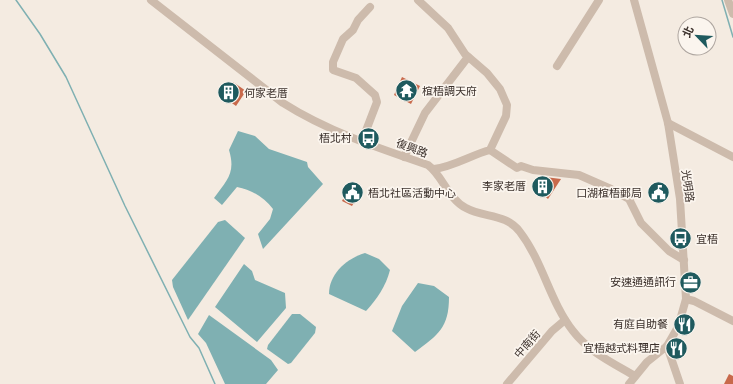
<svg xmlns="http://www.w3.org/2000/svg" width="733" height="384" viewBox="0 0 733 384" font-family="'PT Sans Narrow','Noto Sans TC',sans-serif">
	<rect width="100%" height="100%" fill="#f4ebe1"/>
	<!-- water -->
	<g fill="#7fb0b2">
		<path d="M238 131 255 136 269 149 307 162 308 167 323 184 263 249 258 234 270 219 273 209C264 197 252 190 237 187L222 205 214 198C227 180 236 173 229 150Z"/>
		<path d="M225 220 245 238 188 320 173 287 172 280 218 222Z"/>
		<path d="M365 253 379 259 390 270C386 286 377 299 366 311L329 294C329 274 346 259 365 253Z"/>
		<path d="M244 264 252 271 255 280 285 293 286 308 257 342 215 307Z"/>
		<path d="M418 283 434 286 449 297C449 328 438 335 415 352L392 331 402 306Z"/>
		<path d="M292 314H300L316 327 315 333 291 363 288 364 267 349 268 345Z"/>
		<path d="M209 315 271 360 278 370 266 384H225L206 343 198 334Z"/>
	</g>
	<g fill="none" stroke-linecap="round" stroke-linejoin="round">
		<!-- stream -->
		<g stroke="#7fb0b2" stroke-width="1.5">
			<path d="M16 0 40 34 66 77 125 206 190 337 199 348 215 384"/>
			<path d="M722 0 733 37"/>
		</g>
	</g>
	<!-- building -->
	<g fill="#c8694b">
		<path d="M402 77 420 86 411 104 394 95Z"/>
		<path d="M233 82 246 91 236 106 222 96Z"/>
		<path d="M545 177 561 179 548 199 536 188Z"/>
		<path d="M351 184 362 189 352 206 342 201Z"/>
		<path d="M729 374 733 376V384H724Z"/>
	</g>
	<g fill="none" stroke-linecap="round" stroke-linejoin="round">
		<!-- minor -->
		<g stroke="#cdbbac" stroke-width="8">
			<path d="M151 0 283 103C327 131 378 148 428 165 443 176 448 199 466 208 484 218 506 213 520 232 543 262 550 302 573 331 589 352 613 363 635 376"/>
			<path d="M418 0 448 28 465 54 487 73 500 89 507 105 506 116 490 150C471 155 453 167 434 169"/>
			<path d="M728 0 733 14"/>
			<path d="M557 66 599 0"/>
			<path d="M668 123 733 157"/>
			<path d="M362 141 377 102 375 95 356 78 333 70V62L343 39 353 30 358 20 370 7"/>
			<path d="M490 150 517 168 521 166 533 170 579 175 611 189 629 199 641 223 669 251 684 260"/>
			<path d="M404 157 425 113 468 57"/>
			<path d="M686 299 694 301 733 321"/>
			<path d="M667 346 680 384"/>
			<path d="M507 384 552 331 565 320"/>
			<path d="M629 384 647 362 667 346 678 327 686 299 680 199 668 123 634 0"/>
		</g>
	</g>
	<!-- icons -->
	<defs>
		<symbol id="temple-disc" viewBox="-11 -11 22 22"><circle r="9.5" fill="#1f5a5e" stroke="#fbf5ee"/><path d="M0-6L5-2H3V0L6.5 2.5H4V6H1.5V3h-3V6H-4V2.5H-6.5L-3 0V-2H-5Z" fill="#fff"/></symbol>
		<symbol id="building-disc" viewBox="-11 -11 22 22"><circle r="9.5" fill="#1f5a5e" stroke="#fbf5ee"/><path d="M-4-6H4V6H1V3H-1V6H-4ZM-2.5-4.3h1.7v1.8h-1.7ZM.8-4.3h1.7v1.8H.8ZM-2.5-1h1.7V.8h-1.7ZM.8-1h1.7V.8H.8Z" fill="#fff"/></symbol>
		<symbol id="bus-disc" viewBox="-11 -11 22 22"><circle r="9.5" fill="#1f5a5e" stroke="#fbf5ee"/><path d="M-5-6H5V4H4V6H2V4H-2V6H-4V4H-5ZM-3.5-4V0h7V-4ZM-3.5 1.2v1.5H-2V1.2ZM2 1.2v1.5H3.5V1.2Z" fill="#fff"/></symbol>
		<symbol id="civic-disc" viewBox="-11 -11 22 22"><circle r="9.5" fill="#1f5a5e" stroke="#fbf5ee"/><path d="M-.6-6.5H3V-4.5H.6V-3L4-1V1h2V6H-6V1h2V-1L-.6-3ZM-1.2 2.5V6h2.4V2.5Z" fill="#fff"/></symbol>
		<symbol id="office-disc" viewBox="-11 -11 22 22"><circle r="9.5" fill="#1f5a5e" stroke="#fbf5ee"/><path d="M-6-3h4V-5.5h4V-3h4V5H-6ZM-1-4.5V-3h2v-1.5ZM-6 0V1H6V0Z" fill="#fff"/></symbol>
		<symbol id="restaurant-disc" viewBox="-11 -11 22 22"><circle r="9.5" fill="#1f5a5e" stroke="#fbf5ee"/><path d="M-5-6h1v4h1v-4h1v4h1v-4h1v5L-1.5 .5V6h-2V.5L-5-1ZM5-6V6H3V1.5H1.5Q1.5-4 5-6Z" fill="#fff"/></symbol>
	</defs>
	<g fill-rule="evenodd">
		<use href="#temple-disc" x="394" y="78" width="25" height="25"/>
		<use href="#building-disc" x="216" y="80" width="25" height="25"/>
		<use href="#bus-disc" x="356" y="126" width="25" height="25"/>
		<use href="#building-disc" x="530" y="174" width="25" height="25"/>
		<use href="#civic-disc" x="340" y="180" width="25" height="25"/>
		<use href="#civic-disc" x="646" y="180" width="25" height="25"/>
		<use href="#bus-disc" x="668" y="226" width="25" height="25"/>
		<use href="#office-disc" x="678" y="270" width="25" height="25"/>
		<use href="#restaurant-disc" x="672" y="312" width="25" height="25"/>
		<use href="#restaurant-disc" x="664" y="336" width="25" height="25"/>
	</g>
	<g text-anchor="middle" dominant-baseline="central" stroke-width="3.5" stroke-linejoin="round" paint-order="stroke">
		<!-- poi labels -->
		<g font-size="11" fill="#3b302b" stroke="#fbf5ee" text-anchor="end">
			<text x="422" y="91" text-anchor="start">椬梧調天府</text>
			<text x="244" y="93" text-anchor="start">何家老厝</text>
			<text x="352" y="138">梧北村</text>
			<text x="526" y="186">李家老厝</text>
			<text x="368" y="193" text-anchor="start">梧北社區活動中心</text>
			<text x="642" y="193">口湖椬梧郵局</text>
			<text x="696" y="239" text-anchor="start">宜梧</text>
			<text x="676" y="282">安速通通訊行</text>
			<text x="668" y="324">有庭自助餐</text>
			<text x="660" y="348">宜梧越式料理店</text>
		</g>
		<!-- street labels -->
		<g font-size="11" fill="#3b302b" stroke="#fbf5ee">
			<text transform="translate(412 148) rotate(20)">復興路</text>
			<text transform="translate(688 186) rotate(82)">光明路</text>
			<text transform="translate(527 344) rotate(-49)">中南街</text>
		</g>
	</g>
	<!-- north arrow -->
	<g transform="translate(697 36) rotate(295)"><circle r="19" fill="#fbf5ee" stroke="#aea6a0"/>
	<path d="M0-3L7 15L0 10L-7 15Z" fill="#1f5a5e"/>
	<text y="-6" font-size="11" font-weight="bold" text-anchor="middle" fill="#3b302b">北</text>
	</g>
</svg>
